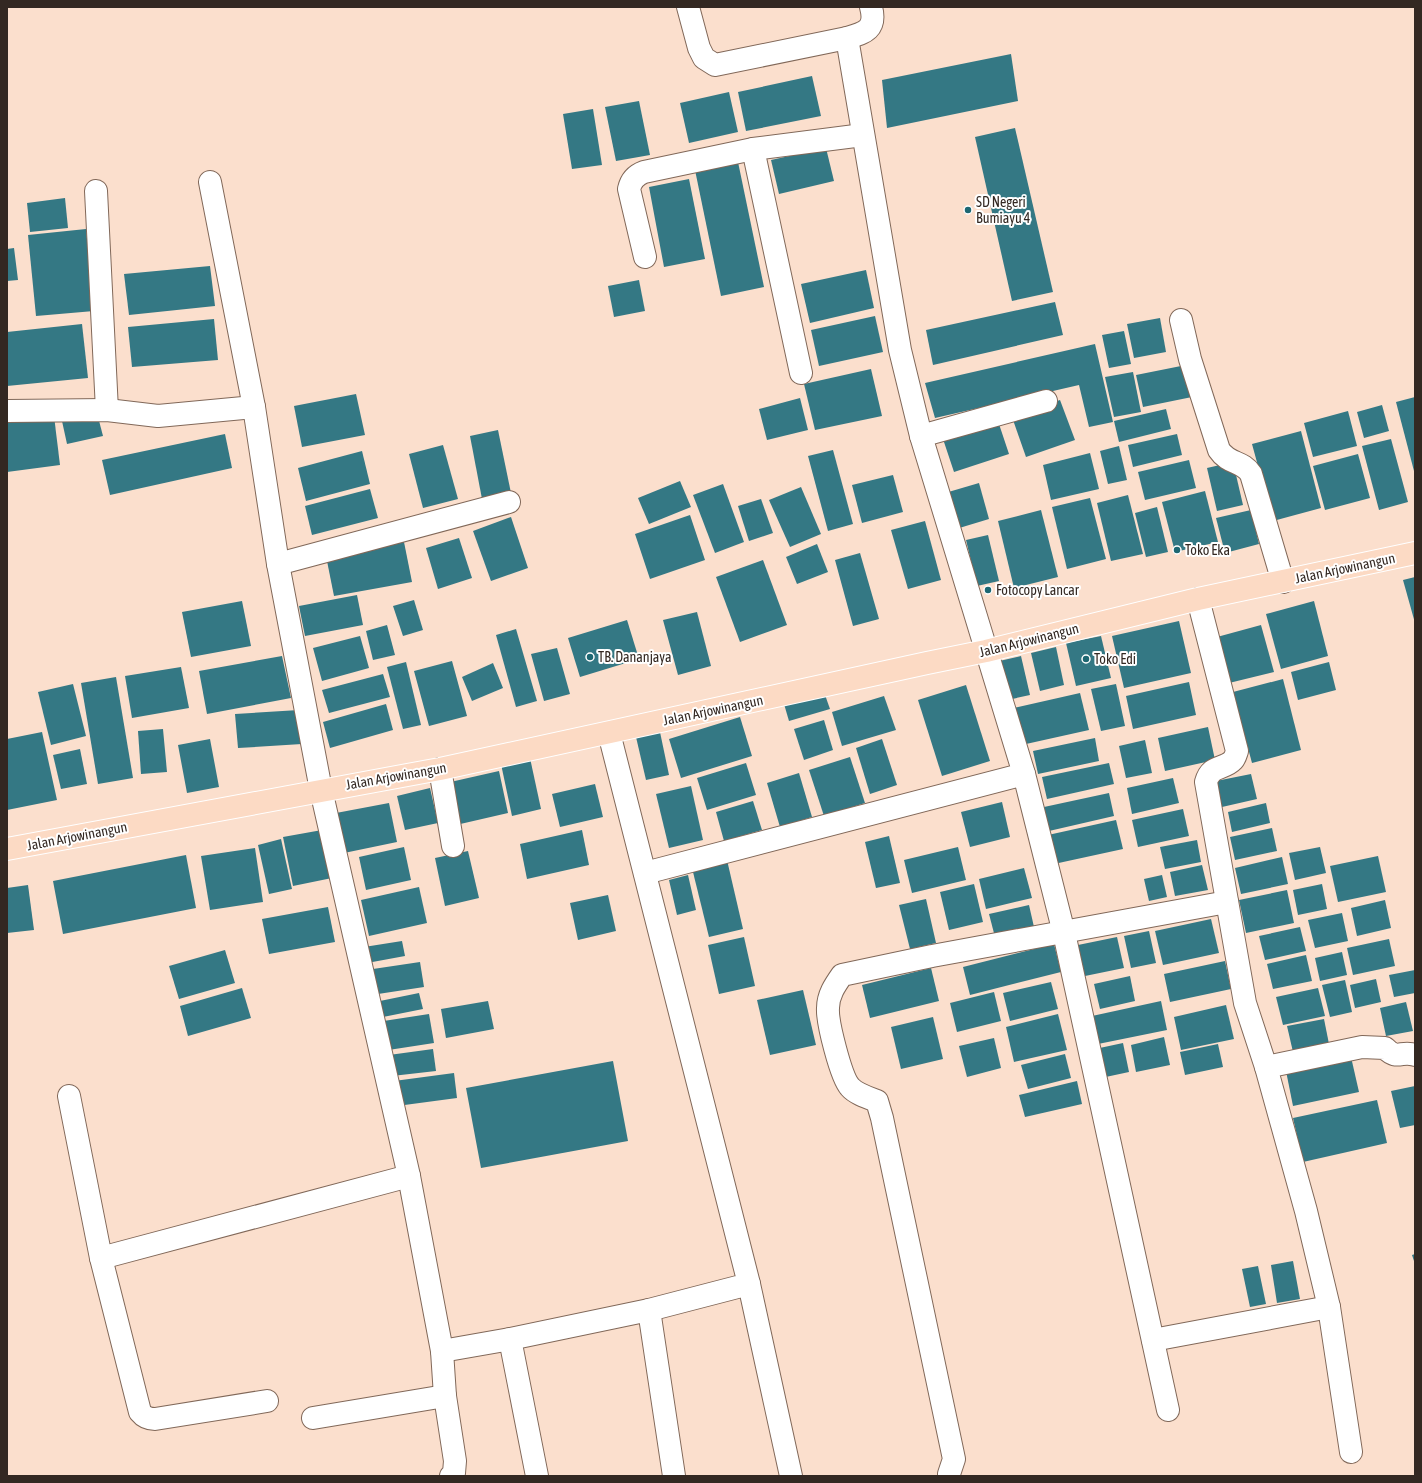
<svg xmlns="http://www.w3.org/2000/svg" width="1422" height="1483" viewBox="0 0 1422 1483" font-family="'Asap Condensed',sans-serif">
	<rect width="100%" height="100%" fill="#fbdfcd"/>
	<!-- building -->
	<g fill="#347884">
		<path d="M1011 54 1018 101 887 128 882 80Z"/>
		<path d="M812 76 821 116 746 131 738 92Z"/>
		<path d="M729 92 738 132 689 143 680 103Z"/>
		<path d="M639 101 650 155 616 161 605 107Z"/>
		<path d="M593 109 602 165 572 169 563 114Z"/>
		<path d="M1015 128 1053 292 1012 301 975 137Z"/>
		<path d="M826 148 834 181 779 194 771 160Z"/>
		<path d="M738 162 764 287 721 296 695 170Z"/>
		<path d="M689 179 705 259 664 267 649 187Z"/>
		<path d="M65 198 68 228 30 232 27 203Z"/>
		<path d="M86 229 94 311 36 316 28 235Z"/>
		<path d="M14 248 18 280 7 281V249Z"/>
		<path d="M210 266 215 306 129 315 124 274Z"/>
		<path d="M866 270 874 308 810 323 801 284Z"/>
		<path d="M639 280 645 311 614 317 608 286Z"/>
		<path d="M1055 302 1063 335 933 365 926 330Z"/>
		<path d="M875 316 883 352 819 366 811 330Z"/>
		<path d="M1160 318 1166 352 1134 358 1127 324Z"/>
		<path d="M214 319 218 360 132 367 128 327Z"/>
		<path d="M82 324 88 378 7 386V332Z"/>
		<path d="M1124 331 1131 364 1109 368 1102 335Z"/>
		<path d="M1095 344 1113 422 1089 427 1079 385 935 418 925 383Z"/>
		<path d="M1186 365 1192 397 1143 407 1136 375Z"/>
		<path d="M871 369 882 416 815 430 804 384Z"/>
		<path d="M1133 372 1141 412 1114 417 1105 377Z"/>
		<path d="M356 394 365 435 302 447 294 406Z"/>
		<path d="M1415 397V471H1414L1396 402Z"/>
		<path d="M800 398 808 430 767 440 759 409Z"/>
		<path d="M1060 400 1075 440 1026 457 1012 417Z"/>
		<path d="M1382 405 1389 431 1364 438 1357 412Z"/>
		<path d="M1166 409 1171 429 1119 442 1114 421Z"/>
		<path d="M1348 411 1357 446 1313 457 1304 423Z"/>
		<path d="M97 413 103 436 67 444 62 421Z"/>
		<path d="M54 416 60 465 7 472V422Z"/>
		<path d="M998 421 1009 454 954 472 943 439Z"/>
		<path d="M498 430 511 493 482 499 470 436Z"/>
		<path d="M1301 431 1321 508 1273 521 1252 444Z"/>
		<path d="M225 434 232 468 110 495 102 460Z"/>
		<path d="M1177 434 1182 455 1133 467 1128 445Z"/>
		<path d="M1391 439 1408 502 1379 510 1362 446Z"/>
		<path d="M443 445 458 499 423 508 409 454Z"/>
		<path d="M1119 446 1127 480 1108 484 1100 451Z"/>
		<path d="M833 450 853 524 828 531 808 456Z"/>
		<path d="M362 451 370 484 306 501 298 468Z"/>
		<path d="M1090 453 1099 489 1051 500 1043 465Z"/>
		<path d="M1358 454 1370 498 1325 510 1313 466Z"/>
		<path d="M1189 460 1196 488 1145 500 1138 472Z"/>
		<path d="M1233 462 1243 505 1217 511 1207 468Z"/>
		<path d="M893 475 903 512 862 523 852 485Z"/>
		<path d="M680 481 691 507 649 524 638 498Z"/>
		<path d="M979 483 989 519 956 529 945 493Z"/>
		<path d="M723 484 744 542 715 553 693 495Z"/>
		<path d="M801 487 821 534 790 547 769 500Z"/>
		<path d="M370 489 378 518 312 535 305 506Z"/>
		<path d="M1205 491 1218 542 1175 552 1162 502Z"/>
		<path d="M1128 495 1143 554 1111 561 1097 503Z"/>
		<path d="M1090 498 1106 559 1067 569 1052 507Z"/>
		<path d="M761 499 773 533 749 541 738 506Z"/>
		<path d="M1157 507 1168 552 1146 557 1135 513Z"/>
		<path d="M1041 510 1058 577 1014 588 998 521Z"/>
		<path d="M1251 510 1259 544 1225 553 1216 518Z"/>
		<path d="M690 515 705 560 650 579 635 534Z"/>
		<path d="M511 517 528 568 491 581 473 531Z"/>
		<path d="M925 521 941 580 908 589 891 530Z"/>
		<path d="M988 535 999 581 977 586 966 540Z"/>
		<path d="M459 538 472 578 438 589 426 548Z"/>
		<path d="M404 542 412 582 334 596 326 556Z"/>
		<path d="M817 544 828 572 797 584 786 557Z"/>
		<path d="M860 553 879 619 853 626 835 560Z"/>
		<path d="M763 560 787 625 740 642 716 577Z"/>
		<path d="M1415 577V623L1403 580Z"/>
		<path d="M357 595 363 625 305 636 299 606Z"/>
		<path d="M414 600 423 630 403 636 393 606Z"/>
		<path d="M242 601 251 646 191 657 182 612Z"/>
		<path d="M1314 601 1328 656 1281 669 1266 614Z"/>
		<path d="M697 612 711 666 678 675 663 620Z"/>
		<path d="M627 620 639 659 580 677 568 638Z"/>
		<path d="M1179 621 1191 673 1124 688 1112 636Z"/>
		<path d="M387 625 395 655 373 660 366 631Z"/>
		<path d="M1261 625 1274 672 1229 683 1217 637Z"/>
		<path d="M516 629 537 701 516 707 496 635Z"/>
		<path d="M360 636 369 668 322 681 313 648Z"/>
		<path d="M1101 636 1111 678 1076 686 1066 643Z"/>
		<path d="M1056 647 1064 685 1040 691 1031 653Z"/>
		<path d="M557 648 570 694 544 701 531 654Z"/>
		<path d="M282 656 291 698 207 714 199 671Z"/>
		<path d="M1021 656 1030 695 1003 701 995 662Z"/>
		<path d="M452 661 467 716 429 726 414 671Z"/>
		<path d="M406 662 421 725 403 729 387 667Z"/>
		<path d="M1329 662 1336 690 1298 700 1291 672Z"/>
		<path d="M493 663 503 688 472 701 462 677Z"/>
		<path d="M181 667 189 708 132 718 125 676Z"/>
		<path d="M383 674 390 697 329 713 322 690Z"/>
		<path d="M116 677 133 778 98 784 81 683Z"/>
		<path d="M1283 679 1301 750 1252 763 1233 692Z"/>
		<path d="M1189 682 1196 715 1133 729 1126 696Z"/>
		<path d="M73 684 86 736 51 745 38 692Z"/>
		<path d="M1116 684 1125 726 1101 731 1091 689Z"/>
		<path d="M966 685 990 761 942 776 918 700Z"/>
		<path d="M824 692 830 709 789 721 784 704Z"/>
		<path d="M1080 693 1089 730 1017 746 1009 709Z"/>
		<path d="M884 696 896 730 842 746 832 712Z"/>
		<path d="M386 704 393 730 330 748 323 722Z"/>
		<path d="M299 710 302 744 238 748 235 714Z"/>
		<path d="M740 717 752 756 681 778 669 739Z"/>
		<path d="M824 720 833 750 804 760 794 729Z"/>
		<path d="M1208 727 1215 760 1165 771 1158 738Z"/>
		<path d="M163 729 167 772 141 774 138 731Z"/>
		<path d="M42 732 57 800 7 810V739Z"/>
		<path d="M660 732 669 775 646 780 636 737Z"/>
		<path d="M1095 738 1099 761 1038 774 1033 751Z"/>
		<path d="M210 739 219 787 187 793 178 745Z"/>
		<path d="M882 739 897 785 870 794 856 748Z"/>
		<path d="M1145 740 1152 773 1126 778 1119 746Z"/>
		<path d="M80 749 87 784 61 789 53 755Z"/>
		<path d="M850 757 865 803 824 816 809 770Z"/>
		<path d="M530 758 541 809 512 816 501 764Z"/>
		<path d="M746 763 756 795 707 810 697 778Z"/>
		<path d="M1109 763 1114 784 1047 799 1042 777Z"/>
		<path d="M499 771 508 813 456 825 446 783Z"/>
		<path d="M799 773 812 817 780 827 767 783Z"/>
		<path d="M1251 774 1257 799 1222 807 1216 781Z"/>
		<path d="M1173 778 1179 803 1132 814 1127 788Z"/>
		<path d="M595 784 603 817 560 827 552 794Z"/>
		<path d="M691 786 703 840 669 848 656 794Z"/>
		<path d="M430 788 438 823 405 830 397 796Z"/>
		<path d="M1109 793 1114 816 1049 831 1044 807Z"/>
		<path d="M753 801 762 830 724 841 716 812Z"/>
		<path d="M1002 802 1010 837 970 847 961 812Z"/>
		<path d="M389 803 397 842 344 853 336 813Z"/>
		<path d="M1266 803 1270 823 1232 832 1228 812Z"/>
		<path d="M1183 809 1189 836 1138 847 1132 820Z"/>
		<path d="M1116 820 1123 849 1054 864 1048 835Z"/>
		<path d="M1272 828 1277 851 1235 860 1230 837Z"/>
		<path d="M322 830 332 878 293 886 283 837Z"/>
		<path d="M582 830 589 865 527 879 520 844Z"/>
		<path d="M889 836 900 883 876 888 865 842Z"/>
		<path d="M281 839 292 889 269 894 258 845Z"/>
		<path d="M1197 840 1201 862 1165 869 1160 847Z"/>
		<path d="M404 847 411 880 366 890 359 857Z"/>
		<path d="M958 847 966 880 912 893 904 860Z"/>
		<path d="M1320 847 1326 873 1295 880 1289 853Z"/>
		<path d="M255 848 263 902 210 910 201 856Z"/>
		<path d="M468 851 479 898 445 906 435 858Z"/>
		<path d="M186 855 196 908 63 934 53 881Z"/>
		<path d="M1378 856 1386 892 1338 902 1330 866Z"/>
		<path d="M1282 857 1288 884 1241 894 1235 868Z"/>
		<path d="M727 860 743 929 709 937 692 868Z"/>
		<path d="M1202 865 1208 890 1175 896 1170 872Z"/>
		<path d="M1024 868 1032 898 986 909 979 879Z"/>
		<path d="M688 875 696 910 677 915 669 880Z"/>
		<path d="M1162 875 1167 897 1149 901 1144 879Z"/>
		<path d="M974 884 983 922 949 930 940 892Z"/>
		<path d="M1322 884 1327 909 1298 915 1293 890Z"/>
		<path d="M28 885 34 930 7 933V888Z"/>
		<path d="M419 887 427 923 369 936 361 900Z"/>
		<path d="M1287 890 1294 923 1246 933 1239 900Z"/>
		<path d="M608 895 616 931 578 940 570 903Z"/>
		<path d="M926 899 936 943 910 949 899 905Z"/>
		<path d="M1385 900 1391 928 1357 936 1351 908Z"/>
		<path d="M1029 905 1034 927 995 937 989 914Z"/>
		<path d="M328 907 335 942 269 954 262 919Z"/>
		<path d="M1342 913 1348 941 1315 948 1308 920Z"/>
		<path d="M1211 919 1219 953 1163 965 1155 931Z"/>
		<path d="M1300 927 1306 951 1265 960 1259 936Z"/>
		<path d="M1149 931 1156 963 1131 968 1124 936Z"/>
		<path d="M744 937 755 986 719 994 708 945Z"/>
		<path d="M1117 937 1124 968 1085 976 1078 945Z"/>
		<path d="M1389 939 1395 966 1353 975 1347 948Z"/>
		<path d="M402 941 405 956 367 963 364 947Z"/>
		<path d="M1054 944 1061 972 970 995 963 967Z"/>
		<path d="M225 950 235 983 179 999 169 966Z"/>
		<path d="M1342 952 1347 975 1320 981 1315 958Z"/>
		<path d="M1306 955 1312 981 1273 989 1267 964Z"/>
		<path d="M1225 961 1231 989 1170 1002 1164 974Z"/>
		<path d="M420 962 424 987 378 994 373 969Z"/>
		<path d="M931 968 939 1001 870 1018 862 985Z"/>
		<path d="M1415 970V993L1394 997 1389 975Z"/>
		<path d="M1130 976 1135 1001 1100 1009 1094 984Z"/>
		<path d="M1376 979 1381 1002 1355 1008 1350 985Z"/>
		<path d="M1345 980 1352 1012 1330 1017 1322 985Z"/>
		<path d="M1051 982 1058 1009 1010 1021 1003 993Z"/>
		<path d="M242 988 251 1018 188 1036 180 1006Z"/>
		<path d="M1318 988 1325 1016 1283 1025 1276 997Z"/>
		<path d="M803 990 816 1045 770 1055 757 1000Z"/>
		<path d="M994 992 1001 1021 957 1032 950 1003Z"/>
		<path d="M419 993 423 1009 378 1018 375 1002Z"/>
		<path d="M488 1001 494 1029 446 1038 441 1009Z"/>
		<path d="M1161 1001 1167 1030 1098 1044 1092 1016Z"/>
		<path d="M1406 1002 1413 1031 1386 1036 1380 1008Z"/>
		<path d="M1226 1005 1234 1039 1181 1050 1174 1017Z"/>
		<path d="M429 1014 434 1043 382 1051 377 1022Z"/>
		<path d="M1058 1014 1067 1050 1014 1062 1006 1027Z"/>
		<path d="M933 1017 943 1059 901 1069 891 1027Z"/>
		<path d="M1324 1019 1329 1044 1293 1052 1287 1026Z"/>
		<path d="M1164 1037 1170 1065 1136 1072 1131 1045Z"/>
		<path d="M994 1038 1001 1068 967 1077 959 1046Z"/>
		<path d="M1123 1043 1129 1072 1101 1078 1095 1049Z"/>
		<path d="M1218 1044 1223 1067 1185 1075 1180 1052Z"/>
		<path d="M433 1049 436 1071 392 1076 389 1055Z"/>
		<path d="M1065 1054 1071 1078 1028 1089 1021 1065Z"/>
		<path d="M1351 1057 1359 1092 1293 1106 1286 1071Z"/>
		<path d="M613 1061 628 1141 481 1168 466 1088Z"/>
		<path d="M454 1073 457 1098 397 1106 394 1081Z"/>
		<path d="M1077 1081 1082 1104 1025 1117 1019 1095Z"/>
		<path d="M1415 1086V1125L1400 1128 1391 1091Z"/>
		<path d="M1377 1100 1387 1143 1303 1162 1293 1118Z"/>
		<path d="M1415 1254V1264L1412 1255Z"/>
		<path d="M1293 1261 1300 1299 1277 1303 1271 1265Z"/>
		<path d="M1258 1266 1266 1304 1250 1307 1242 1269Z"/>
	</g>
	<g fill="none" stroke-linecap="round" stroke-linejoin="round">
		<defs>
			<g id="minor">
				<path d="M688 7 699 48 704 58 715 65 847 38C864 33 877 30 871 7"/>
				<path d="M847 38 900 350 921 436 1024 774 1064 933 1168 1410"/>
				<path d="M753 149 801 373"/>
				<path d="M210 182 254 407 278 564 321 790 409 1176 442 1351 445 1396 455 1461 454 1473 451 1476"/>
				<path d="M96 191 107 410"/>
				<path d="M645 257 629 189C631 180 636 175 644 172L753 149 863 135"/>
				<path d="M1181 320 1190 359 1219 450C1229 465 1242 460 1251 474L1283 582"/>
				<path d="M7 411 107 410 158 416 254 407"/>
				<path d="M921 436 1046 401"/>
				<path d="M278 564 509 502"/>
				<path d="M1198 599 1237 751C1236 754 1235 758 1233 760 1224 770 1211 764 1206 782L1245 1003 1266 1067 1306 1211 1329 1307 1351 1452"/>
				<path d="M440 769 453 846"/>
				<path d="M645 873 1024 774"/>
				<path d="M1266 1067 1362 1047 1385 1048C1398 1061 1401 1050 1415 1055"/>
				<path d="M69 1096 101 1258 140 1412C144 1417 148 1419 155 1419L267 1401"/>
				<path d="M101 1258 409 1176"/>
				<path d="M749 1284 791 1476"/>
				<path d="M649 1310 674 1476"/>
				<path d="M510 1339 537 1476"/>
				<path d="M1153 1340 1329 1307"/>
				<path d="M442 1351 510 1339 649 1310 749 1284 609 733"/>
				<path d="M313 1418 445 1396"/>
				<path d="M949 1474 954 1459 882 1118 877 1101C869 1098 856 1094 850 1087 841 1077 827 1022 828 1008 828 995 835 985 842 975L932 956 1227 902"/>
			</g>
			<path id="major" d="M7 849 440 769 927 663 986 651 1198 599 1415 553"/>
		</defs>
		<!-- minor casing -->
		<use href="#minor" stroke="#816859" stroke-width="24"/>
		<!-- major casing -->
		<use href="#major" stroke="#fff" stroke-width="24"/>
		<!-- minor -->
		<use href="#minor" stroke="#fff" stroke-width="22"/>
		<!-- major -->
		<use href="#major" stroke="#fcdac4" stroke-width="22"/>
	</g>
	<!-- markers -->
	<g fill="#1d6772" stroke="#fff" stroke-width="1.5">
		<circle cx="968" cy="210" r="4"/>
		<circle cx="1177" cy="550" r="4"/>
		<circle cx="988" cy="590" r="4"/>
		<circle cx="590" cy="657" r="4"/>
		<circle cx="1086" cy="659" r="4"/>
	</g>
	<g text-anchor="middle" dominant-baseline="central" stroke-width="4" stroke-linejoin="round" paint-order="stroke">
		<!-- poi labels -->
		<g font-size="14" fill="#332822" stroke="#fff" text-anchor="start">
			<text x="976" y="202">SD Negeri<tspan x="976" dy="16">Bumiayu 4</tspan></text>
			<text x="1185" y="550">Toko Eka</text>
			<text x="996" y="590">Fotocopy Lancar</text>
			<text x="598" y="657">TB. Dananjaya</text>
			<text x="1094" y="659">Toko Edi</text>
		</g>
		<!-- street labels -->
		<g font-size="14" fill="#332822" stroke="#fff">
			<text transform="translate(1345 568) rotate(-12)">Jalan Arjowinangun</text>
			<text transform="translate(1029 640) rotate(-14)">Jalan Arjowinangun</text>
			<text transform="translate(713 710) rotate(-12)">Jalan Arjowinangun</text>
			<text transform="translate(396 776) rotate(-10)">Jalan Arjowinangun</text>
			<text transform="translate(77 836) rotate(-11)">Jalan Arjowinangun</text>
		</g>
	</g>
	<!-- border -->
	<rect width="1422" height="1483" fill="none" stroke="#332822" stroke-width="16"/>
</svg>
